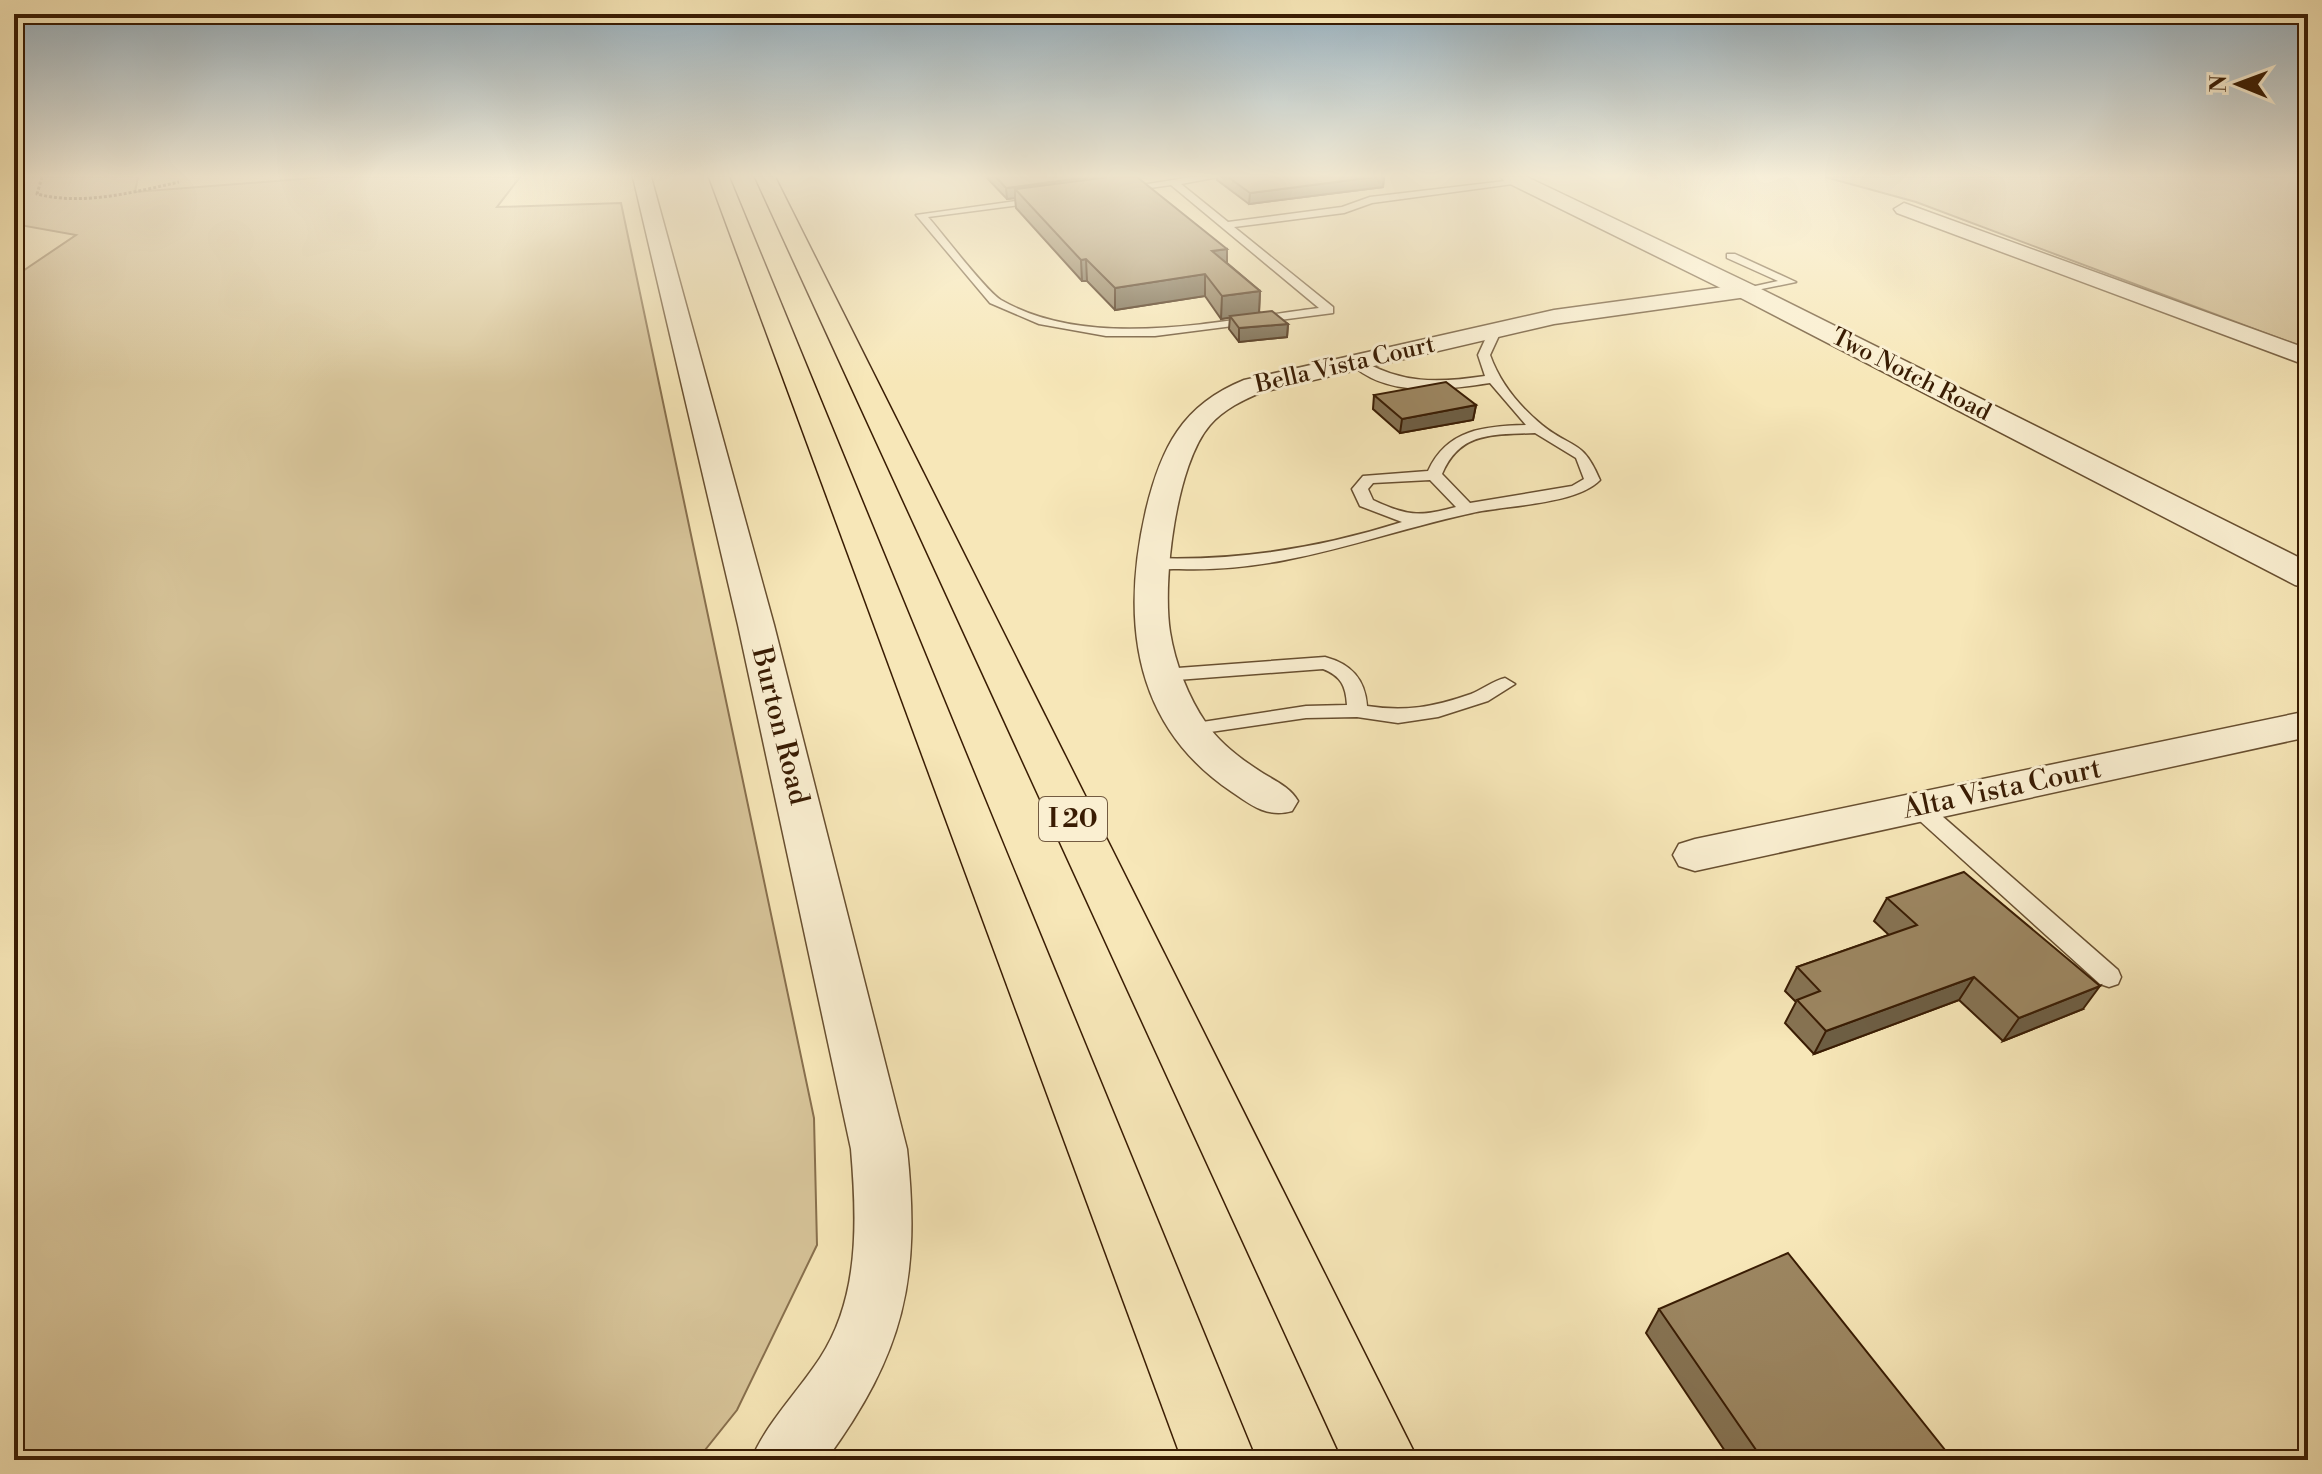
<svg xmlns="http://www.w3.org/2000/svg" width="2322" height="1474" viewBox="0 0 2322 1474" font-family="'Libre Bodoni',serif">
	<rect width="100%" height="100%" fill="#f7e7b8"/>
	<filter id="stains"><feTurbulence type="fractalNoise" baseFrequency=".0025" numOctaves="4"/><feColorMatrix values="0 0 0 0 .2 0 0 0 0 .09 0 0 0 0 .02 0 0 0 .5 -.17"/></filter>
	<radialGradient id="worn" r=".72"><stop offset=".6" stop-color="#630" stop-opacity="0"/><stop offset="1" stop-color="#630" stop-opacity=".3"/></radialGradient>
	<!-- green -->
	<g fill="#d7c499" stroke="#88704e" stroke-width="2">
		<path d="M14 177H138L135 192 326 177H520L497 207 621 203 814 1118 817 1245 737 1410 697 1460H14V277L76 235 14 224Z"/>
		<path d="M1825 177H2308V349L1916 202Z"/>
	</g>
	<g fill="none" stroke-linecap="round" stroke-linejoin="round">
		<defs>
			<g id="service">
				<path d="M1192 177H1218L1181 184 1228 222 1342 207 1370 197 1522 179 1527 182 1372 203 1344 213 1234 227 1333 307V313L1155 336H1106L1039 324 990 303 916 215 1045 197 1042 202 928 217C943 234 985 290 1001 300 1092 352 1221 320 1319 308L1171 185 1121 192 1116 189Z"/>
				<path d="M1727 254H1735L1796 282 1742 293V289L1778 281 1727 258Z"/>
				<path d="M1496 325 1502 329 1490 355C1500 383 1519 406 1542 425 1573 450 1582 438 1600 480 1576 505 1506 505 1472 513 1371 535 1285 573 1179 569 1168 569 1153 571 1145 563L1153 558C1239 561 1320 548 1402 522L1360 506 1352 489 1363 476 1428 471C1447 429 1485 426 1526 425L1490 383C1444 390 1386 398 1350 363L1361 360C1402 384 1438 383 1485 376L1478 355 1490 329ZM1535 433 1576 458 1584 479 1572 486 1470 503 1442 474C1460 431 1494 435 1535 433ZM1430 480 1456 507C1420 517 1407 516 1373 500L1368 489 1373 483Z"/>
				<path d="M1325 657C1351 664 1365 679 1367 706 1405 712 1434 707 1471 694 1483 689 1493 681 1505 678L1515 684 1488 701 1438 717 1398 723 1357 717 1306 718 1190 735 1183 733 1180 729 1183 725 1306 706 1347 705C1346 686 1341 676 1323 669L1164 681 1155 675 1164 669Z"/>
				<path d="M1918 800 1926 802 2118 970 2121 977 2118 984 2109 987 2100 984 1910 812 1907 807 1910 802Z"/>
			</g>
			<g id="minor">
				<path d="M633 177H651L774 625 907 1149C921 1280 904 1353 826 1460H751C767 1422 797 1393 820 1358 860 1297 857 1219 851 1149L738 625Z"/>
				<path d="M1904 203 2308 349V366L1897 213 1894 209Z"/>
				<path d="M1746 284 1754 286 1758 291 1754 296 1554 324 1262 392C1243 400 1224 409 1210 425 1176 464 1162 581 1170 632 1175 663 1188 697 1206 723 1218 741 1237 756 1255 768 1270 779 1289 785 1298 801L1292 811C1268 818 1252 806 1232 792 1132 725 1121 619 1146 510 1161 448 1182 405 1244 380L1554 310Z"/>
				<path d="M2308 711V737L1695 871 1679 866 1673 855 1679 844 1695 839Z"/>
			</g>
			<path id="tertiary" d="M1501 177H1527L1755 286 2308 562V588L2295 585 1737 296 1504 181Z"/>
			<g id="motorway">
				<path d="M709 177H729L1256 1460H1182Z"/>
				<path d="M755 177H775L1418 1460H1343Z"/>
			</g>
		</defs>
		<!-- service casing -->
		<use href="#service" stroke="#684f30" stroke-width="3"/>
		<!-- minor casing -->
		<use href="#minor" stroke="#684f30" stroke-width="3"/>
		<!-- tertiary casing -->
		<use href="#tertiary" stroke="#684f30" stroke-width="3"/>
		<!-- motorway casing -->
		<use href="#motorway" stroke="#391c03" stroke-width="3"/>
		<!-- path -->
		<path stroke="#391c03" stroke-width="3" stroke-dasharray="3 2" stroke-linecap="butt" d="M42 177 37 194C83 206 134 192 179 182"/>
		<!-- service -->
		<use href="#service" fill="#faefd1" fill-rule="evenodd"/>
		<!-- minor -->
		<use href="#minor" fill="#faefd1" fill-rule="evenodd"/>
		<!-- tertiary -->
		<use href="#tertiary" fill="#faefd1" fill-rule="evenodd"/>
		<!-- motorway -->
		<use href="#motorway" fill="#f7e7b8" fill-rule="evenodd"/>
	</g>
	<!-- wall -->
	<g fill="#867353" stroke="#391c03" stroke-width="2">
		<path d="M986 177H1137L1227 263 1260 291 1259 312 1288 324 1287 337 1239 342 1229 329 1230 317 1221 319 1205 296 1115 310 1087 281H1082L1016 208 1015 198 1007 199Z"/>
		<path d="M1217 177H1384L1383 187 1249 204 1217 180Z"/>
		<path d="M1374 395 1476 405 1473 420 1400 433 1373 409Z"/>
		<path d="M1887 898 2083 1009 2003 1041 1959 1000 1814 1054 1785 1023 1796 1002 1785 991 1797 967 1889 935 1874 921Z"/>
		<path d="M1659 1309 1953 1460H1731L1646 1333Z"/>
	</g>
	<!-- shaded-wall -->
	<g fill="#6d5e44" stroke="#391c03" stroke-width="2">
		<path d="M1088 177H1121L1015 189V198L1007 199 1006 188Z"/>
		<path d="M1374 177H1384L1383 187 1249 204 1250 193Z"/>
		<path d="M1227 249V270L1212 251Z"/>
		<path d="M1086 259 1087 281H1082L1081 260Z"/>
		<path d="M1205 274V296L1115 310V288Z"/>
		<path d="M1260 291 1259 313 1221 319 1222 296Z"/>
		<path d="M1288 324 1287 337 1239 342V328Z"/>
		<path d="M1476 405 1473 420 1400 433 1402 419Z"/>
		<path d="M1974 977 1959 1000 1814 1054 1826 1031Z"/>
		<path d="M2100 986 2083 1009 2003 1041 2019 1018Z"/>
	</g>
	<!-- building -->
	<g fill="#9c8661" stroke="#391c03" stroke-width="2">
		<path d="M996 177H1088L1006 188Z"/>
		<path d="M1109 177H1137L1227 249 1212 251 1260 291 1222 296 1205 274 1115 288 1086 259 1081 260 1015 189Z"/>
		<path d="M1228 177H1374L1250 193Z"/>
		<path d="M1272 311 1288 324 1239 328 1230 316Z"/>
		<path d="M1446 382 1476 405 1402 419 1374 395Z"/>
		<path d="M1964 872 2100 986 2019 1018 1974 977 1826 1031 1797 1000 1820 991 1797 967 1917 925 1887 898Z"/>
		<path d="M1788 1253 1953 1460H1763L1659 1309Z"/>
	</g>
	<!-- sky -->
	<linearGradient id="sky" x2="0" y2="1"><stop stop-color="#94adbc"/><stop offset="0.46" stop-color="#fbf4df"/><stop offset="1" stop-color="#fbf4df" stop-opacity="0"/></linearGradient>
	<rect width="2322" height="383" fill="url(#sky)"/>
	<g text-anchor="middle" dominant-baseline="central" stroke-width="6" stroke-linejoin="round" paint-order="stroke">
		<!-- far-street labels -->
		<g font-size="24" fill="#391c03" stroke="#faefd1">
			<text transform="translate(1345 365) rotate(-13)">Bella Vista Court</text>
			<text transform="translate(1911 375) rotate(27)">Two Notch Road</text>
		</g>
		<!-- shield labels -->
		<rect fill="#faefd1" stroke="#735b41" stroke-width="2" x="1039" y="797" width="68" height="44" rx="6"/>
		<g font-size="26" font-weight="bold" fill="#391c03">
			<text x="1073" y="819">I 20</text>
		</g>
		<!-- street labels -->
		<g font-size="28" fill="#391c03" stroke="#faefd1">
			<text transform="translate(780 726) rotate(76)">Burton Road</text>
			<text transform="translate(2002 789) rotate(-12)">Alta Vista Court</text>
		</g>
	</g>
	<!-- margin -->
	<rect width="2322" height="1474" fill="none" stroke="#f7e7b8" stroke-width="48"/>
	<rect x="16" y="16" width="2290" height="1442" fill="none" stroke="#391c03" stroke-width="4"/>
	<rect x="24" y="24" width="2274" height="1426" fill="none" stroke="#391c03" stroke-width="2"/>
	<!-- north arrow -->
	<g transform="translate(2238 84) rotate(271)" stroke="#faefd1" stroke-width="6" paint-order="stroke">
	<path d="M0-6L14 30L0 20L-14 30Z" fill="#391c03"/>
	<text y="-12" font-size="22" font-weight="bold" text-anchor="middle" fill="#391c03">N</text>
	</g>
	<rect width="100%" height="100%" filter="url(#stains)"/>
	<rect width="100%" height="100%" fill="url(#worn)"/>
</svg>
